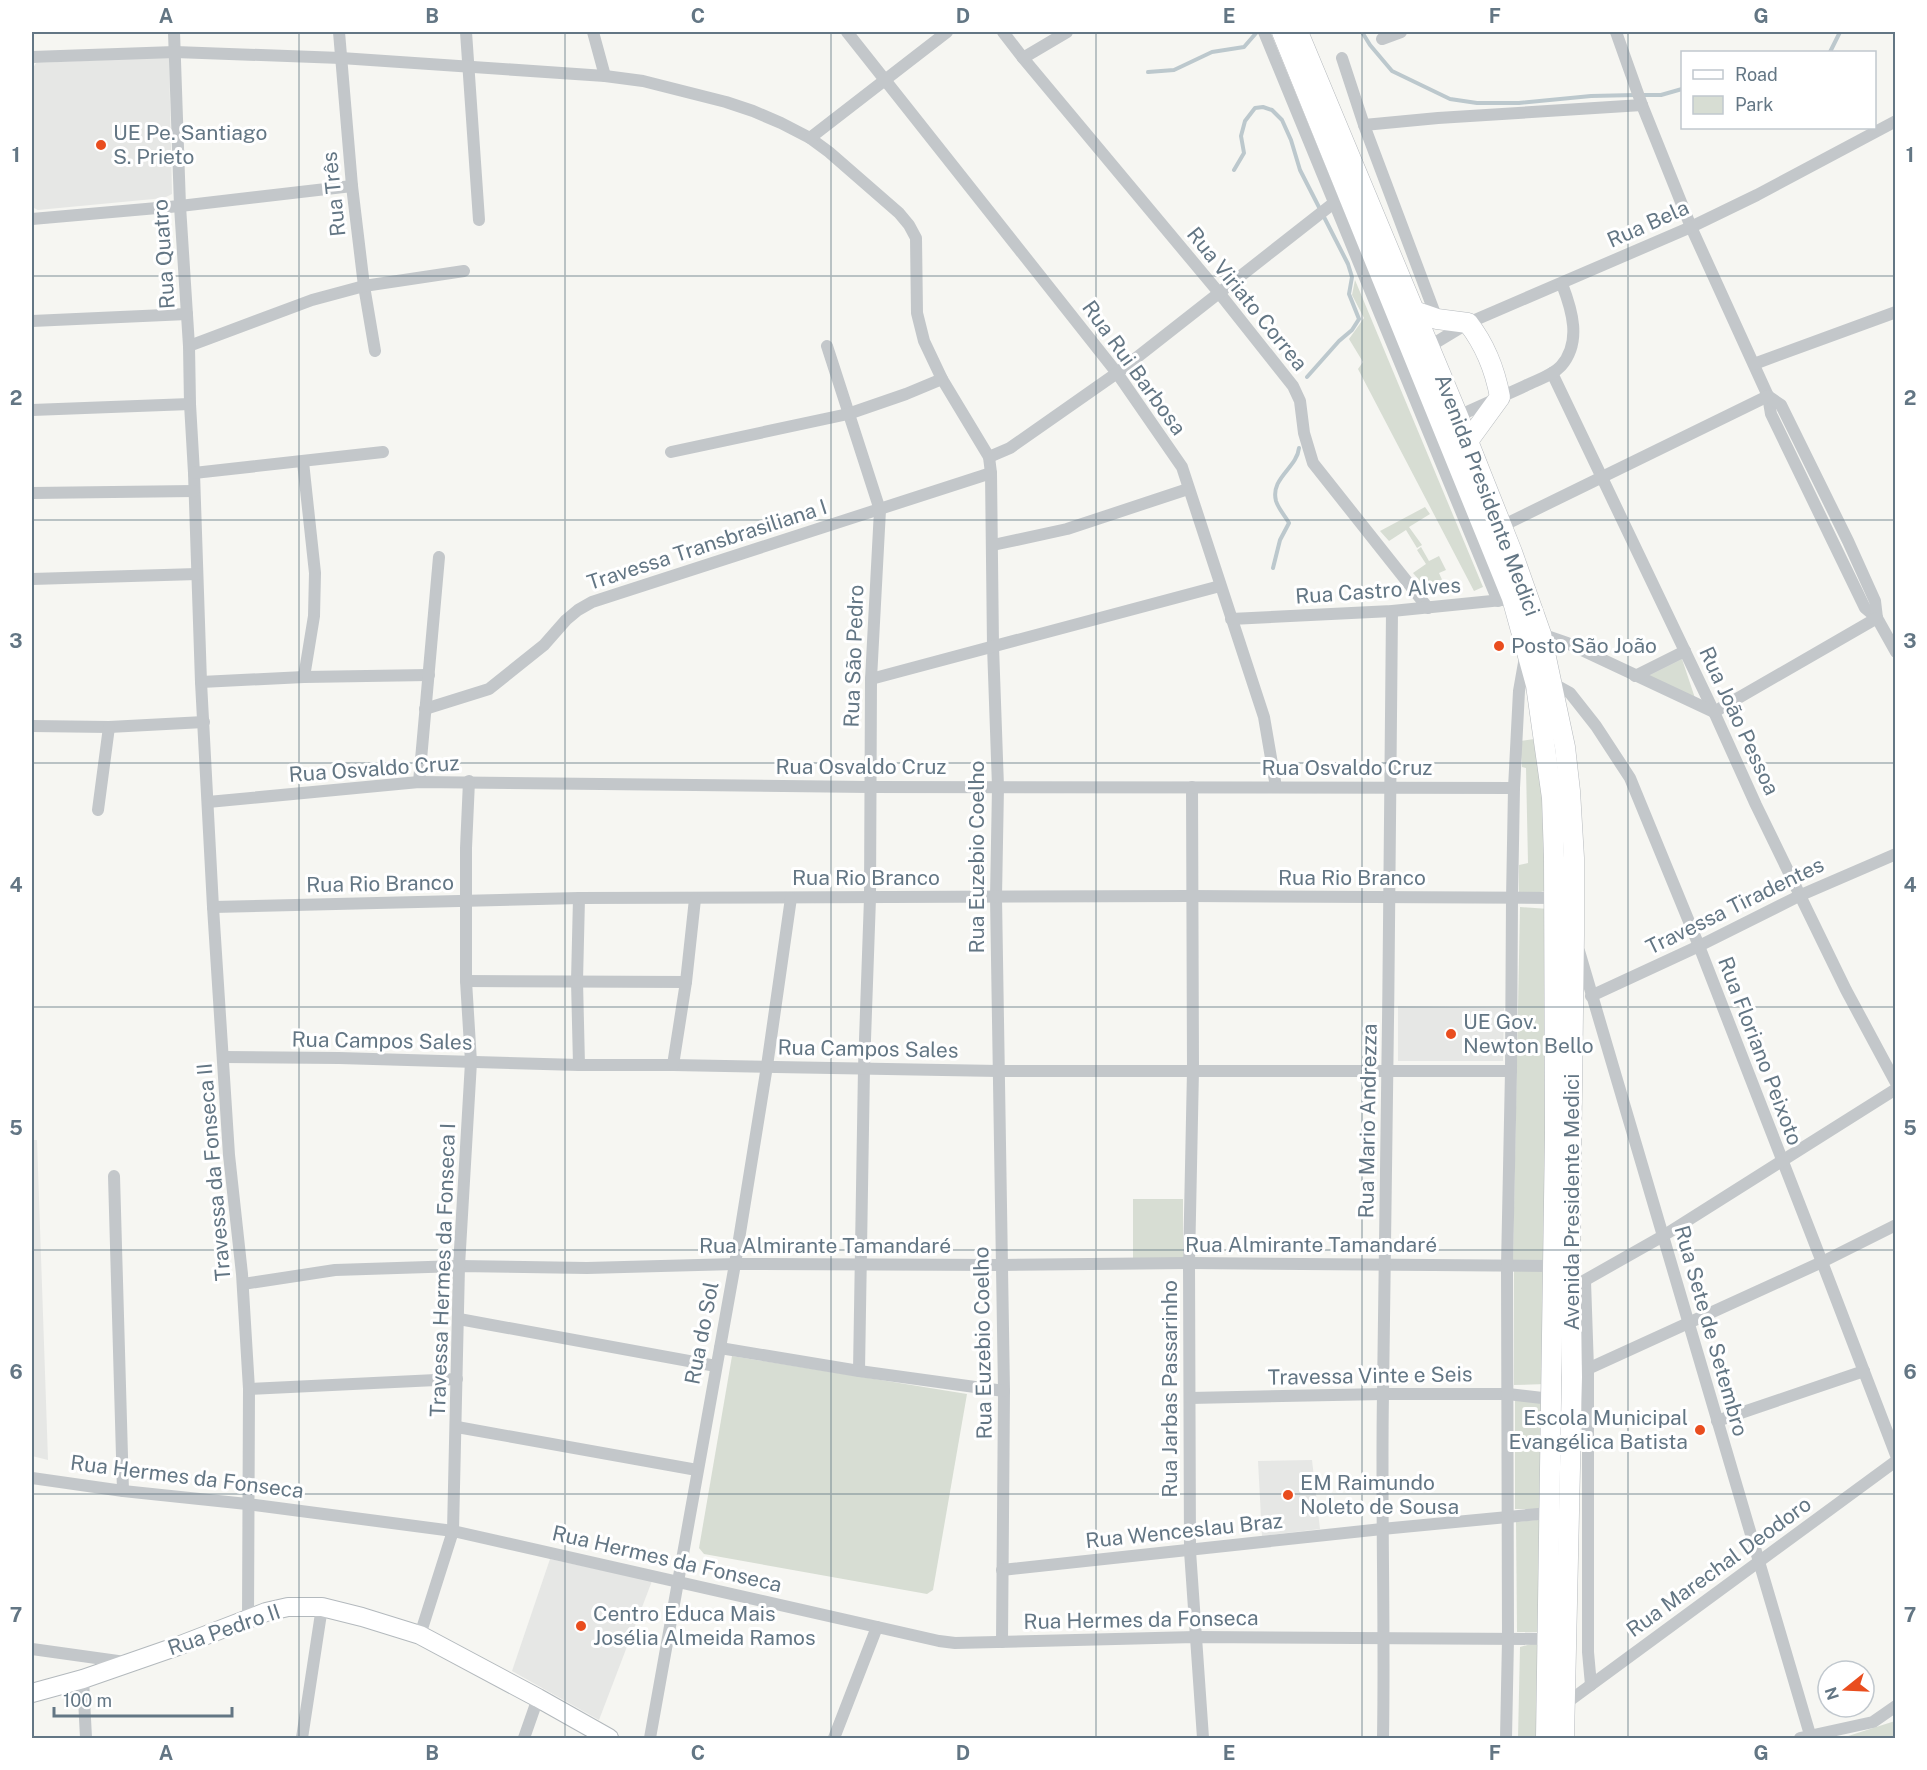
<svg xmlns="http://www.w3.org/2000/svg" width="1927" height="1770" viewBox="0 0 1927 1770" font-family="'Public Sans',sans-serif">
<rect width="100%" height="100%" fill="#f6f6f2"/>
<!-- built -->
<g fill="#e6e7e5">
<path d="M169 57 172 194 164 198 38 210 32 207V95L33 68 36 63Z"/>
<path d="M1398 1006 1504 1008 1503 1061H1398Z"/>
<path d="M32 1140H37L48 1460 32 1456Z"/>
<path d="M1312 1460 1320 1529 1262 1536 1258 1461Z"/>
<path d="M550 1559 652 1581 599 1720 512 1671Z"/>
</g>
<!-- green -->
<g fill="#d7ddd3">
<path d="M1355 280 1483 587 1474 591 1358 369 1363 362 1349 339 1364 318 1352 295Z"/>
<path d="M1425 507 1430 514 1409 527 1422 545 1417 548 1406 530 1389 541 1380 531Z"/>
<path d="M1421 547 1429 561 1439 556 1446 570 1439 573 1444 584 1432 588V595L1413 573 1426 564 1417 550Z"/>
<path d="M1682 659 1695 698 1648 676Z"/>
<path d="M1541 738 1548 890 1541 892H1519V865L1528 863 1526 768 1522 767 1520 741Z"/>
<path d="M1520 907 1549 909 1546 1261 1513 1260Z"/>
<rect x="1133" y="1199" width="50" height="60"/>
<path d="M1514 1270 1548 1271 1546 1384 1514 1385Z"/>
<path d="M732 1356 967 1394 933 1590 927 1594 704 1554 699 1548Z"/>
<path d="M1515 1400 1547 1401 1545 1509H1515Z"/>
<path d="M1546 1519 1542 1632H1517L1516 1522Z"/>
<path d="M1531 1644 1541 1645 1540 1738H1518L1520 1647Z"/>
<path d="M1895 1721V1738H1842Z"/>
</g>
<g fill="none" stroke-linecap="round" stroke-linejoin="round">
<!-- stream -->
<g stroke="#bcc8cd" stroke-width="4">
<path d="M1362 32 1370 45 1392 71 1450 99 1477 103H1519L1591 96 1635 95"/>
<path d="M1830 52 1840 32"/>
<path d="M1148 72 1174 70 1212 52 1244 47 1257 32"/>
<path d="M1642 95H1661L1682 89"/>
<path d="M1234 170 1244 153 1241 136 1245 121 1255 108 1263 107 1272 110 1282 120 1291 140 1300 170 1348 264 1352 277 1349 294 1359 319 1352 330 1339 341 1307 377"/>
<path d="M1273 568 1280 540 1289 523C1285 516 1278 508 1276 501 1270 478 1297 468 1299 448"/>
</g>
<!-- secondary casing -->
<g stroke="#b3b9bd" stroke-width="20">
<path id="secondary" d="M32 1693 83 1679 178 1646 266 1612 288 1607H322L362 1617 420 1635 538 1698 609 1738"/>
</g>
<!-- primary casing -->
<g stroke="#b6babe" stroke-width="21">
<g id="primary">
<path d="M1282 32 1512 598 1536 685 1552 798 1554 858 1555 1134 1546 1738"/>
<path d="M1298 32 1458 416 1512 552 1541 634 1565 747 1570 791 1574 858V935L1570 1240 1572 1377 1564 1738"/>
<path d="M1414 311 1437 319 1468 323C1486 346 1495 370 1500 397L1468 441"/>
</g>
</g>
<!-- street -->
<g stroke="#c3c7ca" stroke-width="12">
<path d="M174 32 180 206 189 346 190 404 194 473 201 682 213 907 229 1155 242 1274 249 1389 248 1619"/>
<path d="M339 32 352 186 364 286 375 351"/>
<path d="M466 32 479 220"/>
<path d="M593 32 605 76"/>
<path d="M847 32 1117 373 1182 467 1264 717 1276 787"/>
<path d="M1003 32 1023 58 1220 294 1293 386 1300 401 1304 433 1313 463 1428 608"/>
<path d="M1264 32 1498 601"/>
<path d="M1616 32 1642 105 1691 227 1768 396 1771 414 1865 608 1877 618 1896 652"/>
<path d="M1382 39 1401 32"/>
<path d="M32 57 175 52 341 58 605 76 643 81 726 102 753 111 781 123 810 138 829 152 899 213 909 225 916 238 917 313 924 341 942 379 989 457 991 473 993 646 998 787 996 897 1004 1391 1002 1642"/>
<path d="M1023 58 1067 32"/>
<path d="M1342 58 1364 125 1437 319"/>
<path d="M1364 125 1438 118 1642 105"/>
<path d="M810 138 947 32"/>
<path d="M32 219 180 206 352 186"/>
<path d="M32 321 187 314"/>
<path d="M189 346 312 300 364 286 464 271"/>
<path d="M827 346 880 510 871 679 870 898 864 1068 859 1371"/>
<path d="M1425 349 1468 323 1691 227 1757 195 1896 121"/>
<path d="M1754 364 1896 312"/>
<path d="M1552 373 1714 712 1756 805 1846 990 1896 1083"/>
<path d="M1768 396 1781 405 1848 541 1875 601 1877 618"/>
<path d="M32 410 190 404"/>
<path d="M1454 418C1477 407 1501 397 1525 386 1536 380 1552 376 1561 366 1582 342 1572 310 1562 284"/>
<path d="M671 452 848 414 906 394 942 379"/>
<path d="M989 457 1010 448 1117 373 1335 202"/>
<path d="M303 462 315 573 314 616 304 677"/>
<path d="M194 473 383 452"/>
<path d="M32 493 194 491"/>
<path d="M1502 526 1768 396"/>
<path d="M993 545 1067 529 1188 489"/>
<path d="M32 579 197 574"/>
<path d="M1231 619 1392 611 1502 600"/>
<path d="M1541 634 1567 643 1714 712 1877 618"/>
<path d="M1635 676 1685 651"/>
<path d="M871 679 1220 586"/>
<path d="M201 682 304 677 429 675"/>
<path d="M1552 683 1570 693 1596 726 1630 778 1699 946 1822 1262 1896 1455"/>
<path d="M425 709 489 689 544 645 566 620 578 610 592 602 991 473"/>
<path d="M32 726 109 727 204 722"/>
<path d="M419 782 439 557"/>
<path d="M1192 787 1193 1070 1189 1263 1190 1551 1203 1738"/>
<path d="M208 802 419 782 869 787 1514 788"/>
<path d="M98 810 109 727"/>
<path d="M579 898 577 981 579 1065"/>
<path d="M213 907 579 898 1191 896 1555 898"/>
<path d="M1579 951 1811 1738"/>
<path d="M466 981 686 982"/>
<path d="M1591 996 1699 946 1801 895 1896 854"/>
<path d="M223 1057 339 1058 579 1065H673L998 1071H1511"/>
<path d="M673 1065 686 982 695 899"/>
<path d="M114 1176 123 1491"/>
<path d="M1585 1281 1588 1369V1652L1591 1685"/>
<path d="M1580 1283 1663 1236 1896 1089"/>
<path d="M243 1284 335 1270 459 1266 587 1268 735 1264 1001 1265 1189 1263 1552 1266"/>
<path d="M459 1319 716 1366"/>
<path d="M720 1348 859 1371 1004 1391"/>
<path d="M1581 1372 1822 1262 1896 1225"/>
<path d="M249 1389 457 1379"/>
<path d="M1190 1398 1383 1394H1508L1551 1399"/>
<path d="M1717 1421 1864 1371"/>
<path d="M457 1427 697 1470"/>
<path d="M32 1478 123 1491 247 1504 453 1531 939 1641 955 1643 1195 1637 1547 1639"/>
<path d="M1002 1570 1382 1529 1549 1513"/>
<path d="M420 1635 453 1531 459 1266 471 1062 466 981V848L469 781"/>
<path d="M32 1649 125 1662"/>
<path d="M83 1679 86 1738"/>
<path d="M1565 1704 1896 1461"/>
<path d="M302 1738 322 1607"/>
<path d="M524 1738 538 1698"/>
<path d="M650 1738 735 1264 767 1066 791 898"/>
<path d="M834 1738 877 1627"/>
<path d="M1383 1738C1385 1623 1381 1508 1383 1393 1386 1132 1391 872 1392 611"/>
<path d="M1506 1738 1508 1639 1507 1266 1511 1071 1512 899 1514 788 1519 691 1525 657"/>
<path d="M1800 1738 1873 1722 1896 1706"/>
</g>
<!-- secondary -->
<use href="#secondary" stroke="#fff" stroke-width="18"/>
<!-- primary -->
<use href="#primary" stroke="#fff" stroke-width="20"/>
</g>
<!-- grid -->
<path fill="none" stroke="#637684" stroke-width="1.5" stroke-opacity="0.55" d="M299 32V1738M565 32V1738M831 32V1738M1096 32V1738M1362 32V1738M1628 32V1738M32 276H1896M32 520H1896M32 763H1896M32 1007H1896M32 1250H1896M32 1494H1896"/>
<!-- markers -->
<g fill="#e94d1e" stroke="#fff" stroke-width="2">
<circle cx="101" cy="145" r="6"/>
<circle cx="1499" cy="646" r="6"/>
<circle cx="1451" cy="1034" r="6"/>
<circle cx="1700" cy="1430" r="6"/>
<circle cx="1288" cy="1495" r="6"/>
<circle cx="581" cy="1626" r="6"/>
</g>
<g text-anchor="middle" stroke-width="6" stroke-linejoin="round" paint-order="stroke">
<!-- poi labels -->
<g font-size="21" fill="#637684" stroke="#fff" text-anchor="start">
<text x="113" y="140">UE Pe. Santiago<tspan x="113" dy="24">S. Prieto</tspan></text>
<text x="1511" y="653">Posto São João</text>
<text x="1463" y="1029">UE Gov.<tspan x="1463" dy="24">Newton Bello</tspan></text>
<text x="1688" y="1425" text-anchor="end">Escola Municipal<tspan x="1688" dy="24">Evangélica Batista</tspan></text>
<text x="1300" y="1490">EM Raimundo<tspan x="1300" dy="24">Noleto de Sousa</tspan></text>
<text x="593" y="1621">Centro Educa Mais<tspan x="593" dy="24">Josélia Almeida Ramos</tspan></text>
</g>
<!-- street labels -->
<g font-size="21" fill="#637684" stroke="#fff">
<text transform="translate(334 194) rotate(-96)" y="7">Rua Três</text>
<text transform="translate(1648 224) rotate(-24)" y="7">Rua Bela</text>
<text transform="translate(164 254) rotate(-94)" y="7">Rua Quatro</text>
<text transform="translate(1247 299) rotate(51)" y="7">Rua Viriato Correa</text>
<text transform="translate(1134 368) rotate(54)" y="7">Rua Rui Barbosa</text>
<text transform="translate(1487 495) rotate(69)" y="7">Avenida Presidente Medici</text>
<text transform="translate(707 545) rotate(-18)" y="7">Travessa Transbrasiliana I</text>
<text transform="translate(1378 591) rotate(-4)" y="7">Rua Castro Alves</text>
<text transform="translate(854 656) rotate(-88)" y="7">Rua São Pedro</text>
<text transform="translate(1739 721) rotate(65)" y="7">Rua João Pessoa</text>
<text x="861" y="774">Rua Osvaldo Cruz</text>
<text x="1347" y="775">Rua Osvaldo Cruz</text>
<text transform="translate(374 769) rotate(-4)" y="7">Rua Osvaldo Cruz</text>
<text transform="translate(977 857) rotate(-90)" y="7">Rua Euzebio Coelho</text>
<text x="866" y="885">Rua Rio Branco</text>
<text x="1352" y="885">Rua Rio Branco</text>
<text transform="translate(380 884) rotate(-1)" y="7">Rua Rio Branco</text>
<text transform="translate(1735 906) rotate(-26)" y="7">Travessa Tiradentes</text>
<text transform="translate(382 1041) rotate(1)" y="7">Rua Campos Sales</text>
<text transform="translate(868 1049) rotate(1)" y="7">Rua Campos Sales</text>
<text transform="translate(1760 1051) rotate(69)" y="7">Rua Floriano Peixoto</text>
<text transform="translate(1368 1121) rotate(-89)" y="7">Rua Mario Andrezza</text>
<text transform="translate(214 1172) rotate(-95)" y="7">Travessa da Fonseca II</text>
<text transform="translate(1572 1202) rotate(-90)" y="7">Avenida Presidente Medici</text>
<text x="1311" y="1252">Rua Almirante Tamandaré</text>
<text x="825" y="1253">Rua Almirante Tamandaré</text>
<text transform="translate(443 1270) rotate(-88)" y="7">Travessa Hermes da Fonseca I</text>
<text transform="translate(1711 1331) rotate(74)" y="7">Rua Sete de Setembro</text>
<text transform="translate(702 1333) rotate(-79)" y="7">Rua do Sol</text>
<text transform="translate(983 1343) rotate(-91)" y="7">Rua Euzebio Coelho</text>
<text transform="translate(1370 1376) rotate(-1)" y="7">Travessa Vinte e Seis</text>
<text transform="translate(1170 1389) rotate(-90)" y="7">Rua Jarbas Passarinho</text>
<text transform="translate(187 1477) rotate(7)" y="7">Rua Hermes da Fonseca</text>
<text transform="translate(1184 1531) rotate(-6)" y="7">Rua Wenceslau Braz</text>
<text transform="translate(667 1559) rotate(13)" y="7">Rua Hermes da Fonseca</text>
<text transform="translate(1719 1567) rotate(-36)" y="7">Rua Marechal Deodoro</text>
<text transform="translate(1141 1620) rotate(-1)" y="7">Rua Hermes da Fonseca</text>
<text transform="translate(224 1630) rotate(-19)" y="7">Rua Pedro II</text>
</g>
</g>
<!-- border -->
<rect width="1927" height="1770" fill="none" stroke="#ffffff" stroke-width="66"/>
<!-- legend -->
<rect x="1681" y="51" width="195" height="78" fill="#ffffff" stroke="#c1c8ce" stroke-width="1.5"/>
<rect x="1693" y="70" width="30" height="9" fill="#ffffff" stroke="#c1c8ce" stroke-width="1.5"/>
<text x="1735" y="81" font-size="18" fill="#637684">Road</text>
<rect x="1693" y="96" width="30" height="18" fill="#d7ddd3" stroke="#c1c8ce" stroke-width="1.5"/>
<text x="1735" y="111" font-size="18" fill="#637684">Park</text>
<!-- north arrow -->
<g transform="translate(1846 1689) rotate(252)"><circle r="28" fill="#ffffff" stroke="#c1c8ce" stroke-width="1.5"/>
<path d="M0-4.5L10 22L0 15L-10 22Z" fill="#e94d1e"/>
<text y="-9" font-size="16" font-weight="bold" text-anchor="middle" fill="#637684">N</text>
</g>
<!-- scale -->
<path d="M54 1707v9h178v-9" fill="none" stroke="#637684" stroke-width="3"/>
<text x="63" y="1707" font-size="18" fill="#637684" stroke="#ffffff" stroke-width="4.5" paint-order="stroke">100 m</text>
<rect x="33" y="33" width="1861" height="1704" fill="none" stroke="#637684" stroke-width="2"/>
<g font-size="20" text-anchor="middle" font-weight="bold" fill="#637684">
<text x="166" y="23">A</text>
<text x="432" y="23">B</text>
<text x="698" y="23">C</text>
<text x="963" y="23">D</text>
<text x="1229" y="23">E</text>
<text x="1495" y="23">F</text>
<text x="1761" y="23">G</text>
<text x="16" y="162">1</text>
<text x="1910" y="162">1</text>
<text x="16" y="405">2</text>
<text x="1910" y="405">2</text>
<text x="16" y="648">3</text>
<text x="1910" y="648">3</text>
<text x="16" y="892">4</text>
<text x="1910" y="892">4</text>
<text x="16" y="1135">5</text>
<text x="1910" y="1135">5</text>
<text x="16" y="1379">6</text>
<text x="1910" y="1379">6</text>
<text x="16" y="1622">7</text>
<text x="1910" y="1622">7</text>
<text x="166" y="1760">A</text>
<text x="432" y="1760">B</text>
<text x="698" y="1760">C</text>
<text x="963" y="1760">D</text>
<text x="1229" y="1760">E</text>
<text x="1495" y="1760">F</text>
<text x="1761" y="1760">G</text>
</g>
</svg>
